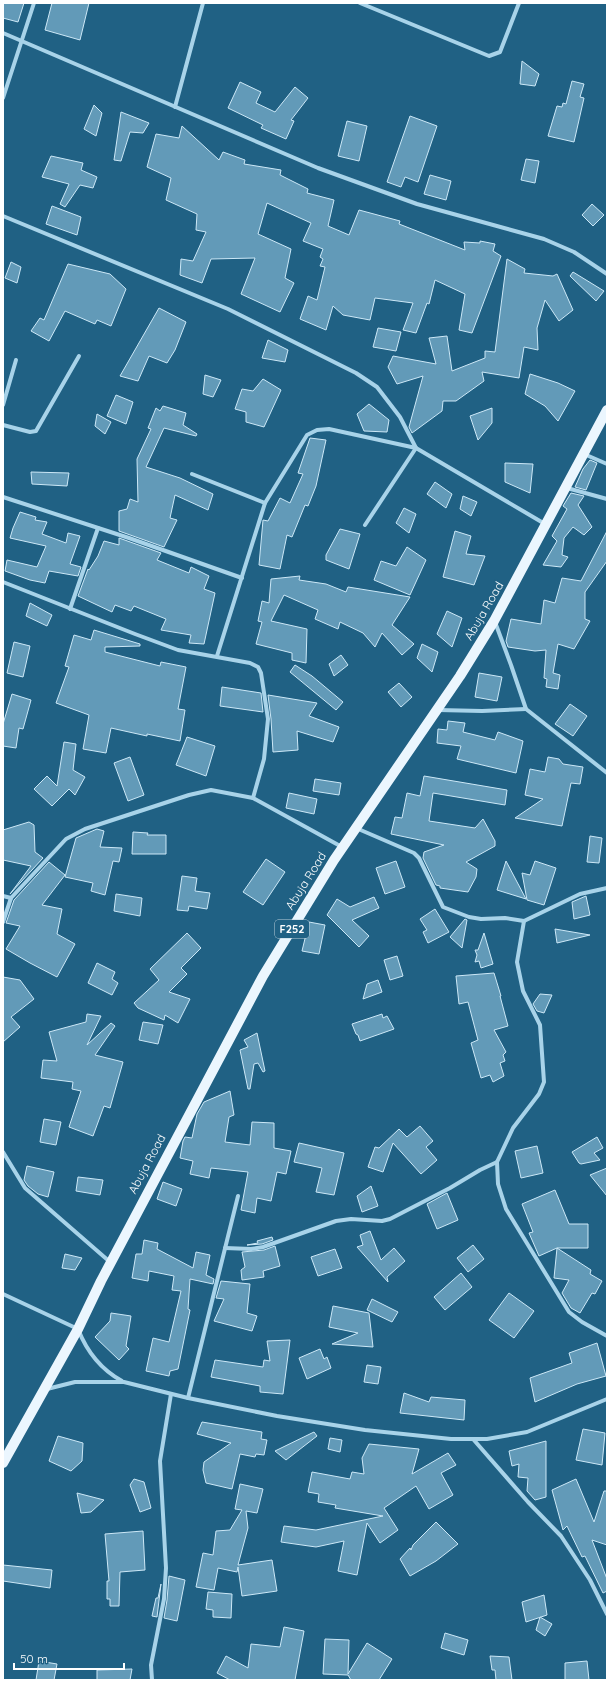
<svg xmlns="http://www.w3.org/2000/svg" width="610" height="1683" viewBox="0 0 610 1683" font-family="Quicksand,sans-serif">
<rect width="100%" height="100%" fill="#206184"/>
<!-- building -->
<g fill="#629ab8" stroke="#cce8f7">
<path d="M3 3H24L18 22 3 18Z"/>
<path d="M52 3H89L80 40 45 30Z"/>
<path d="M522 61 539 74 535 86 520 84Z"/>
<path d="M572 81 584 84 580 97 584 98 574 142 548 136 557 106 562 107 563 103 566 104Z"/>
<path d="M240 82 261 92 256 103 275 112 295 87 308 98 291 120 294 121 286 139 261 128 263 125 228 108Z"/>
<path d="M94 105 102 113 96 136 84 129Z"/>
<path d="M121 112 149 123 143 133 130 132 121 161 114 160Z"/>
<path d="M410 116 437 126 418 182 405 177 401 187 387 182Z"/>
<path d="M347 121 367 126 359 161 338 156Z"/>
<path d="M182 126 219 160 223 152 245 160 244 164 281 170 280 175 308 189 307 193 334 200 328 226 349 235 359 210 400 221 399 224 465 250 464 242 480 243V241L495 244 493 251 501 256 472 333 459 330 465 294 435 280 429 304 427 303 416 333 403 330 413 303 375 298 370 320 343 315 333 306 326 330 300 319 308 296 317 300 325 267 320 266 323 259 320 257 323 249 303 241 311 223 267 203 258 234 291 249 285 278 294 283 280 312 241 294 255 258 211 259 202 283 180 275 181 259 193 261 206 232 196 230 197 214 166 200 171 178 147 167 156 134 179 138Z"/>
<path d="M51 156 83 163 81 170 97 177 93 188 80 185 65 207 60 204 69 184 42 177Z"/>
<path d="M526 159 539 161 535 183 521 180Z"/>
<path d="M430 175 451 181 446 200 424 194Z"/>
<path d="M592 204 604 215 593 226 582 215Z"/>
<path d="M52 206 81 217 77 235 46 224Z"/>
<path d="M507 259 525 269 524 273 553 276 557 274 573 310 559 321 545 300 537 328 538 350 524 347 519 378 482 372 484 381 456 401H443L442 411 412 433 409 427 423 376 397 384 388 367 393 356 436 364 429 338 447 336 452 371 485 358V351L495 352Z"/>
<path d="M11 262 21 267 17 283 5 278Z"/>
<path d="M68 264 110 274 126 289 111 326 97 320 95 324 65 311 49 341 31 331 40 318 44 320Z"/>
<path d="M573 272 604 291 596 301 570 276Z"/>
<path d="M159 308 186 322 175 350 167 363 149 356 138 381 120 376Z"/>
<path d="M378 328 401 332 396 351 373 347Z"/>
<path d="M268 340 288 350 285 362 262 358Z"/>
<path d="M530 374 558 383 575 391 558 421 545 406 525 394Z"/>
<path d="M205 375 221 380 213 397 203 394Z"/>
<path d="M263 379 281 390 264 427 246 422V412L235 409 242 389 253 391Z"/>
<path d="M116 395 133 402 126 424 107 416Z"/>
<path d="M369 404 389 420 387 432 364 431 357 414Z"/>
<path d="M163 406 186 413 183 425 197 434 196 436 164 428 146 467 180 478 213 494 208 510 175 495 170 518 177 520 164 547 119 531V511L127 509 130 499 138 502 137 459 151 429 148 428 156 408 160 411Z"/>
<path d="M492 408V423L478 440 470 416Z"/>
<path d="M97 414 111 422 105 434 95 426Z"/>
<path d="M310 438 326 440 316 486 308 506 305 505 292 537 287 535 280 569 259 565 263 520 268 521 280 498 290 503 303 474 298 473Z"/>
<path d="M590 460 597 463 586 490 575 487 583 469Z"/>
<path d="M505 463 533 464 530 493 505 482Z"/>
<path d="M31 472 69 473 67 486 32 484Z"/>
<path d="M435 482 452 494 446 508 427 494Z"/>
<path d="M571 493 584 496 578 505 592 527 584 535 573 527 564 538 562 555 568 557 561 567 543 565 557 541 552 536 567 509 563 506Z"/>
<path d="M463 496 477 502 471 516 460 509Z"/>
<path d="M404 508 416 514 409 533 396 523Z"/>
<path d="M20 512 36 517 35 520 47 522 42 534 66 543 68 533 80 536 70 564 81 567 78 576 49 571 45 583 30 580 5 571 7 560 37 567 46 546 10 538 13 528Z"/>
<path d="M340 529 360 534 349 569 326 560V555Z"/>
<path d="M455 531 471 536 466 554 485 556 474 585 443 577Z"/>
<path d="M607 531V561L585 592V619L590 621 574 649 558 644 553 673 560 675 558 689 546 687 547 679 544 678 546 650 535 651 508 647 506 641 511 619 541 624 544 600 555 603 562 578 581 581Z"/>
<path d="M119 538 161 553 157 560 189 573 191 567 209 576 204 589 215 593 204 644 189 643 191 635 161 630 166 619 134 606 131 611 115 605 112 612 78 596 88 569 89 570 98 556 104 541 119 545Z"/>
<path d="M407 547 426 560 410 595 374 580 381 561 396 566Z"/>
<path d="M300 576 299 580 326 584 346 592 348 587 410 597 392 625 414 644 402 655 382 633 375 647 363 633 340 622 338 629 315 619 318 610 284 595 271 621 307 629 306 663 292 660V653L256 644 262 622 258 621 262 601 269 603 271 579Z"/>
<path d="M30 603 52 615 47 626 26 616Z"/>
<path d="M447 611 462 618 452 647 437 634Z"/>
<path d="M94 630 140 644V646L105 647V652L160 666 161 662 186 667 178 709 185 710 180 741 147 734V736L111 728 106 753 83 749 89 715 56 703 69 667 65 666 74 635 91 640Z"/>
<path d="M14 642 30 646 23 677 7 673Z"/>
<path d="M422 644 438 652 432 672 417 658Z"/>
<path d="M341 655 348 665 334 676 329 664Z"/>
<path d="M295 665 312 676 343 702 336 710 290 672Z"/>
<path d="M479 673 502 677 497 701 475 697Z"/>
<path d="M399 683 412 697 401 707 388 692Z"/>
<path d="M222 687 261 693 263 712 220 706Z"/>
<path d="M12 694 31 700 23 729 19 728 16 748 3 746V724Z"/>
<path d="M268 695 317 703 309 716 339 727 333 742 297 731 298 750 273 752 271 719Z"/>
<path d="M570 704 587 716 573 736 555 724Z"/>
<path d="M448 721 465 723 463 732 495 740 498 732 523 741 516 773 457 759 461 746 437 743 438 729 447 730Z"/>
<path d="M187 737 215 746 206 776 176 765Z"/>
<path d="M64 742 76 744 73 770 85 777 75 795 69 789 52 806 34 789 47 776 57 786Z"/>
<path d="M130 757 144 795 128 801 114 763Z"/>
<path d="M548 757 559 759 563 764 583 767 580 784 571 783 562 826 515 818 543 799 525 795 530 769 545 772Z"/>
<path d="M424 776 507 790 505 805 433 793 429 821 475 828 483 819 495 841V846L466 862 477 869 476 877 468 892 440 888V886L436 885 423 858 424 852 444 845 391 834 395 817 402 818 407 793 420 796Z"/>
<path d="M315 779 341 783 339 795 313 791Z"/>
<path d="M289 793 317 799 314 814 286 808Z"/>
<path d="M29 822 34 825 35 852 43 858 10 894 31 866 3 860V830Z"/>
<path d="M97 829 104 831 100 847 122 848 119 862 113 861 105 895 91 891 93 883 65 877 76 838Z"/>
<path d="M133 832 148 833 147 835H166V854H132Z"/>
<path d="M590 836 602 838 599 863 587 862Z"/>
<path d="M266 859 285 872 263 905 243 892Z"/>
<path d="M396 861 405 887 385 894 376 868Z"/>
<path d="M506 861 526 899 497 890Z"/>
<path d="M535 861 556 868 544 905 527 900 522 873 530 875Z"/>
<path d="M49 862 65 875 42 905 62 909 57 934 75 944 57 977 30 963 6 949 20 926 6 923 14 900Z"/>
<path d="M182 876 197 878 195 891 210 893 207 909 189 906 188 911 177 910Z"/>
<path d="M116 894 142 898 140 916 114 911Z"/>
<path d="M586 896 590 915 574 919 572 902Z"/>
<path d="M374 897 379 908 352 920 369 936 359 947 327 915 337 899 350 907Z"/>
<path d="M435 909 449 932 428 943 423 932 427 930 420 919Z"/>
<path d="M465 919 467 920 462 948 450 937Z"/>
<path d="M309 922 325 925 319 954 302 951Z"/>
<path d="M555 929 590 935 557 943Z"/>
<path d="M187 933 201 948 181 968 187 974 169 992 190 999 178 1023 165 1015 164 1020 138 1008 134 1003 159 980 150 969Z"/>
<path d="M484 933 493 964 481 968 479 961 475 962 477 955 475 950H478Z"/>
<path d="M397 956 403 976 390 980 384 960Z"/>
<path d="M97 963 115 972 112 979 118 983 112 995 88 983Z"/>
<path d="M494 973 501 996H500L508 1026 494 1030 506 1052 503 1055 505 1061 500 1063 504 1076 493 1082 490 1075 481 1078 471 1043 478 1040 468 1002 459 1004 456 976Z"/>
<path d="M3 977 20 980 34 999 11 1017 20 1027 3 1042Z"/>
<path d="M378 980 382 992 363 999 367 984Z"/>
<path d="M540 994 552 995 544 1013 537 1011 533 1004Z"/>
<path d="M87 1014 101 1016 87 1045 111 1023 115 1026 95 1055 123 1062 110 1108 104 1106 93 1136 69 1127 81 1091 72 1089 73 1082 41 1078 43 1060 57 1061 49 1032 86 1022Z"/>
<path d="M382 1014 383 1018 387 1016 394 1029 360 1041 358 1035 356 1034 352 1024Z"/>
<path d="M143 1022 163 1025 158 1044 139 1040Z"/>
<path d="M257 1033 265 1071 263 1072 258 1063 254 1064 250 1089H248L240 1050 248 1047 244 1040Z"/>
<path d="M230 1091 234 1115 229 1117 225 1142 250 1145 252 1122 274 1123V1148L291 1151 286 1174 277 1172 271 1201 257 1198 255 1213 241 1210 248 1172 211 1168 209 1178 190 1174 193 1161 180 1158 183 1141 185 1137 192 1138 197 1114 204 1102Z"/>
<path d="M44 1119 61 1122 56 1145 40 1142Z"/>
<path d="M420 1126 433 1141 426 1147 437 1160 421 1174 393 1143 383 1172 368 1167 375 1147 379 1148 399 1129 407 1137Z"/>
<path d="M597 1137 603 1148 594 1153 600 1160 581 1164 579 1163 572 1152Z"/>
<path d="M299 1143 344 1153 334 1195 316 1192 322 1168 294 1162Z"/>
<path d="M537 1146 543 1173 521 1178 515 1151Z"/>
<path d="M27 1166 54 1172 48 1197 38 1194 28 1186 24 1180Z"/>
<path d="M607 1168V1196L590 1175Z"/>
<path d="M78 1177 103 1180 100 1195 76 1191Z"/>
<path d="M163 1182 182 1189 176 1206 157 1199Z"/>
<path d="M371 1186 378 1206 362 1212 357 1196Z"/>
<path d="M555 1190 569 1224H588V1248H557L591 1270 590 1274 602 1281 595 1294 592 1293 580 1313 571 1308 562 1293 569 1280 554 1278 557 1248 539 1256 529 1233 533 1232 522 1204Z"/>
<path d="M447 1193 458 1220 437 1229 427 1204Z"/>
<path d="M370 1231 381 1260 394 1248 405 1261 387 1277 388 1282 357 1247 363 1245 360 1235Z"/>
<path d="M272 1237 273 1240 262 1244 247 1245 258 1243 257 1241Z"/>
<path d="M144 1240 158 1243 157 1249 193 1268 196 1252 210 1255 206 1275 214 1279 213 1284 190 1279 188 1309 190 1310 178 1369 170 1371 169 1376 146 1371 153 1338 169 1342 181 1291 172 1290 174 1276 149 1271 148 1281 132 1278 136 1254H142Z"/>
<path d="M473 1245 484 1259 468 1272 457 1258Z"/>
<path d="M275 1246 280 1266 263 1271 264 1277 242 1280 241 1270 245 1267 242 1252 264 1250Z"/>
<path d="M335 1249 342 1268 318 1276 311 1257Z"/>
<path d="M65 1254 82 1258 75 1270 62 1268Z"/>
<path d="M461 1273 472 1287 445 1310 434 1297Z"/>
<path d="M221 1281 250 1284 247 1313 257 1316 252 1331 214 1321 224 1299 216 1298Z"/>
<path d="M509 1293 534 1311 514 1338 489 1320Z"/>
<path d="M372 1299 398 1312 392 1322 367 1310Z"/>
<path d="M333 1306 369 1313 373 1347 332 1344 358 1333 329 1327Z"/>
<path d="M111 1313 131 1316 126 1346 129 1349 119 1360 95 1337 110 1321Z"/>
<path d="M290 1340 283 1394 260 1392V1386L211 1377 215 1360 263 1367 264 1360 270 1361 267 1341Z"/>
<path d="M597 1343 606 1376 577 1384 535 1402 530 1378 572 1363 569 1353Z"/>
<path d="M320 1349 324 1359 327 1357 331 1368 307 1379 299 1358Z"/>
<path d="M367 1365 381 1367 378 1384 364 1382Z"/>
<path d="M404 1393 429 1402 431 1397 465 1400 464 1420 400 1413Z"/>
<path d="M202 1422 262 1432 261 1439 267 1440 264 1455 256 1454 255 1457 240 1454 232 1489 206 1483 203 1470 204 1462 231 1443 197 1434Z"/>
<path d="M583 1429 605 1433 602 1465 576 1460Z"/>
<path d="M314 1432 317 1436 286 1460 275 1451Z"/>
<path d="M58 1436 83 1443 82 1461 71 1471 49 1461Z"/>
<path d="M330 1438 342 1440 340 1452 328 1449Z"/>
<path d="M546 1441V1497L535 1500 527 1491 528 1478 518 1477 519 1464 512 1466 509 1451Z"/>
<path d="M369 1444 419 1449 412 1474 448 1453 456 1465 441 1473 453 1495 429 1509 416 1486 384 1508 398 1530 380 1543 367 1523 357 1575 338 1571 344 1541 316 1547 281 1542 284 1526 316 1530 383 1516 335 1508 336 1505 318 1502 319 1494 308 1492 312 1472 350 1479 352 1472 364 1474 362 1458Z"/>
<path d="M134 1479 144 1482 151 1508 140 1512 130 1485Z"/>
<path d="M576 1479 594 1522 604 1491H607V1545L592 1540 607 1579V1591L603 1593 585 1556 582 1557 567 1526 563 1530 552 1490Z"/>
<path d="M240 1484 263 1489 257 1513 246 1511 248 1528 238 1565 272 1560 277 1591 242 1596 238 1567 237 1572 218 1568 214 1590 196 1587 203 1553 213 1555 216 1531 230 1530 242 1510 235 1509Z"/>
<path d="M77 1493 104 1500 91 1512 81 1513Z"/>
<path d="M436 1522 458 1544 436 1561 410 1576 400 1559 410 1548 411 1550 413 1545Z"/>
<path d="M143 1531 145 1570 120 1572 119 1606H110V1599H107V1581H109L105 1534Z"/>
<path d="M3 1565 52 1570 50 1588 3 1581Z"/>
<path d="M169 1576 185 1580 177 1621 164 1618 167 1600Z"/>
<path d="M161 1584 157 1617 152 1616 156 1598H158Z"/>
<path d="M208 1592 232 1594 231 1618 213 1617V1610L206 1609Z"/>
<path d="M544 1595 547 1615 526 1622 522 1602Z"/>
<path d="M540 1617 552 1624 545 1636 536 1630Z"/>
<path d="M284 1627 304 1631 295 1680H230L217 1673 226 1656 248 1668 251 1644 280 1647Z"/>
<path d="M445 1633 468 1640 464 1655 441 1648Z"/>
<path d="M325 1639 349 1640 348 1674 367 1643 392 1659 379 1680H351L348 1675 323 1674Z"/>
<path d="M490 1656 509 1657 512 1680H496L495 1670H492Z"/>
<path d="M39 1661 57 1664 54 1680H36Z"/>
<path d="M587 1661 589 1680H565V1663Z"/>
<path d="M132 1669 130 1680H97V1670Z"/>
</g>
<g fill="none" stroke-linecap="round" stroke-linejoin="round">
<!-- street -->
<g stroke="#a8d3e9" stroke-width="4">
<path d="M360 3 489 56 500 52 519 3"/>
<path d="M3 33 318 168 417 204 544 239 574 252 607 274"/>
<path d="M3 98 34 3"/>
<path d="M175 107 203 3"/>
<path d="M3 216 228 309 356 373 377 387 400 417 416 448 545 524"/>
<path d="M3 405 16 360"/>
<path d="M3 425 30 432 36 431 79 356"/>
<path d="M584 454 607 464"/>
<path d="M192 474 265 503"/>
<path d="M567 488 607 499"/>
<path d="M3 497 129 538 242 578"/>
<path d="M3 582 135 634 178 650 250 663 258 667 261 673 268 719 264 759 253 798"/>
<path d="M70 609 98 528"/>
<path d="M495 622 511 665 526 709 607 773"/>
<path d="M217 656 265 503 307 435 317 430 329 429 416 448 365 525"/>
<path d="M438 710 482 711 526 709"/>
<path d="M356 828 414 853 419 858 443 907 469 917 481 919 505 918 524 921 580 894 607 888"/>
<path d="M3 896 11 898"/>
<path d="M524 921 517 962 523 991 540 1025 544 1082 539 1094 513 1128 497 1162 498 1184 506 1209 569 1312 582 1322 607 1336"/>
<path d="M3 922 11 898 66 839 85 829 189 795 211 790 253 798 342 847"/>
<path d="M3 1152 25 1188 110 1262"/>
<path d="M225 1248 251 1249 263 1247 336 1221 351 1219 382 1221 390 1219 450 1188 480 1170 497 1162"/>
<path d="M3 1294 78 1329C87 1352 100 1369 122 1381"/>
<path d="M47 1389 75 1382H124L188 1398 277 1416 365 1430 451 1439H487L527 1432 607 1399"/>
<path d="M188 1398 238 1196"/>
<path d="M473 1439 528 1502 561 1536 590 1580 607 1614"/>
<path d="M152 1680 151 1665 164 1599 166 1568 160 1461 171 1394"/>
</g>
<!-- primary -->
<path stroke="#ebf6fe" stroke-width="10" d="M3 1463 78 1329 101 1281 263 976 334 860 460 676 494 621 607 410"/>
</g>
<g text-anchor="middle" stroke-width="3.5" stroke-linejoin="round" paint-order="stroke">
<!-- shield labels -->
<rect fill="#206184" stroke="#bcd0da" stroke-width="1" x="275" y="920" width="34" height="18" rx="3"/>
<g font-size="11" font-weight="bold" fill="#fff">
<text x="292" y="933">F252</text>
</g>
<!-- street labels -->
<g font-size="12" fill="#fff" stroke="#206184">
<text transform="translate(484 611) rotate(-60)" y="4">Abuja Road</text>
<text transform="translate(306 881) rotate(-58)" y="4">Abuja Road</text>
<text transform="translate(147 1164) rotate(-62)" y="4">Abuja Road</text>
</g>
</g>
<!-- border -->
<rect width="610" height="1683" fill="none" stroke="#ffffff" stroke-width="8"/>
<!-- scale -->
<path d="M14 1663v6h110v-6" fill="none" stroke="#ffffff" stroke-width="2"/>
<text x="20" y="1663" font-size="12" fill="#ffffff" stroke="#206184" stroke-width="3" paint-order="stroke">50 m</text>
</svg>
